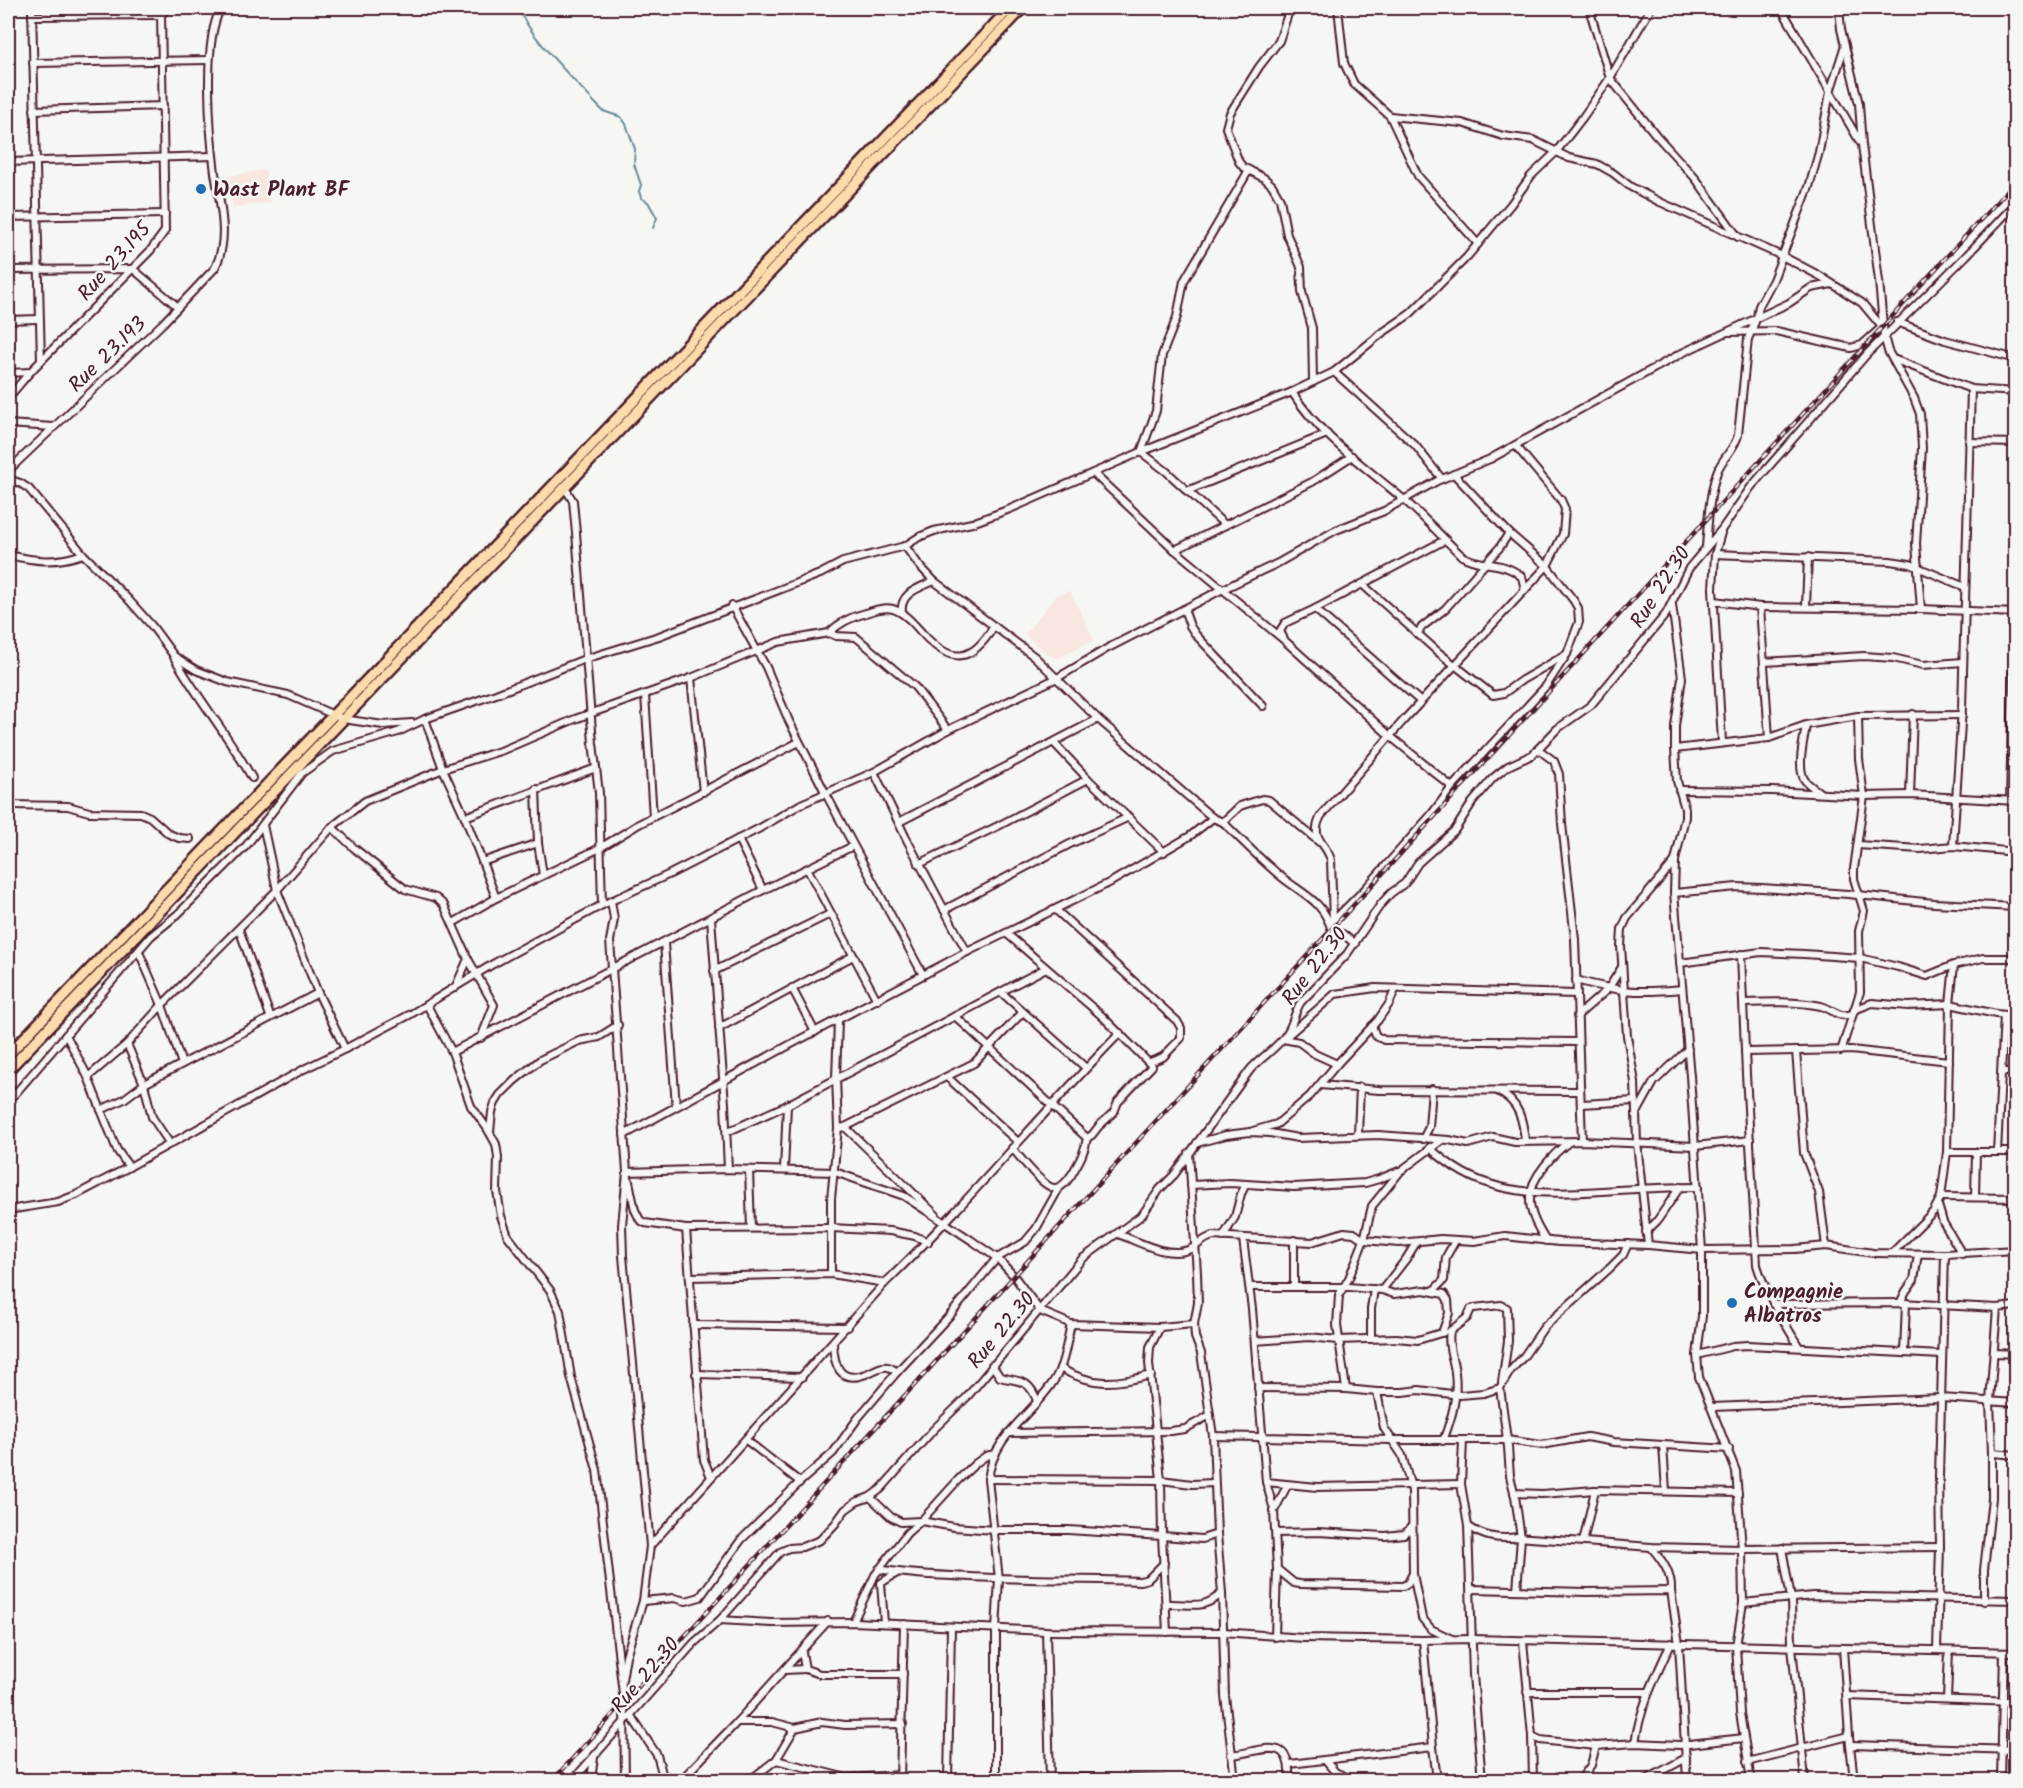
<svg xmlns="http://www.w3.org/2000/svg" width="2023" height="1788" viewBox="0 0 2023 1788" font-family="Kalam,sans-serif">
<rect width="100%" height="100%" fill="#f6f6f2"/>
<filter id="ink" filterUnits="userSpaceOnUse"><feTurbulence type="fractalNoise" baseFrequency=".0167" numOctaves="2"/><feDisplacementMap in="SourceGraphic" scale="12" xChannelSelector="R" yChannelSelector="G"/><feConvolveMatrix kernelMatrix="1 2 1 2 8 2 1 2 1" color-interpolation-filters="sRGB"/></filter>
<g filter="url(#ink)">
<!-- built -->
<g fill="#f8e6e1">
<path d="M265 170 271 203 233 207 228 176Z"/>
<path d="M1070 591 1094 640 1058 658 1051 657 1025 634 1056 596Z"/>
</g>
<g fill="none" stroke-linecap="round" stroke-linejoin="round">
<!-- stream -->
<path stroke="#6a8995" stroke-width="2" d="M519 8C526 33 577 83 597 105L603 111 621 117 626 124 635 149 634 164 641 185 639 191 641 198 648 202 657 218 653 228"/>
<!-- street casing -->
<g stroke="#4a1f2b" stroke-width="10">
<g id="street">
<path d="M32 8 41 361"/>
<path d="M1290 8 1279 41 1259 67 1230 113 1226 128 1239 162 1243 167 1264 178 1272 185 1280 199 1287 235 1301 267 1302 292 1312 328 1313 382"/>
<path d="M1338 8 1344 63 1354 84 1390 116 1418 176 1478 244"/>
<path d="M1589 8 1610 78 1656 135 1696 179 1738 237"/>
<path d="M1781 8 1860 142"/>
<path d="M1839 8 1841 29 1859 104 1862 145 1879 281 1884 336 1888 351 1914 398 1920 414 1922 448 1916 544 1921 609"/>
<path d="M32 16 161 15"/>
<path d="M33 63 209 60"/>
<path d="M34 110 163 106"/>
<path d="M1390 116 1462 123 1503 136 1533 140 1569 158 1597 164 1613 173 1631 187 1660 202 1782 256 1820 276 1862 303 1882 327 1862 345 1851 348 1776 331 1728 332"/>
<path d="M8 162 213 156"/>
<path d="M8 217 165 214"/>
<path d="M8 270 133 269 178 307"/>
<path d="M8 320 38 319"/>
<path d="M1897 322 1945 340 2016 359"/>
<path d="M1893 359 1971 389 2016 392"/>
<path d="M1334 372 1415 445 1442 479"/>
<path d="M8 373 30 372"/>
<path d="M1292 392C1319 435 1364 466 1402 498 1423 516 1442 537 1462 556 1482 568 1502 559 1522 577L1525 590"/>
<path d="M8 398 30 372 150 251 165 231 161 15 167 8"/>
<path d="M8 424 53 427"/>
<path d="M1969 442 2016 443"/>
<path d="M8 471 163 323 215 268C230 238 220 205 215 173 210 134 202 40 221 8"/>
<path d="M1093 473 1175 550 1284 640 1390 736 1452 787"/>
<path d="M8 479 20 483 29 489 83 554 128 599 152 626 174 656 196 670 227 682 288 695 343 719 383 725 412 723"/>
<path d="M564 486 573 501 576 533 593 743 599 793 602 905"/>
<path d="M1187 491 1327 434"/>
<path d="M1225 525 1166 471 1141 452 1156 411 1162 355 1177 317 1184 281 1249 170"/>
<path d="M1721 533 1715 554 1713 589 1722 742"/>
<path d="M905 546 918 564 934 581 1035 657 1098 719 1213 818 1223 822C1241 840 1259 858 1278 874 1301 894 1323 899 1332 931L1343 934 1355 944"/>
<path d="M1706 547C1708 523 1709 495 1717 472 1722 458 1735 449 1738 435L1748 339 1757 317 1759 306 1773 280 1809 187 1819 152 1830 92 1845 45"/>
<path d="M1175 550 1312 482 1352 456"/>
<path d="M1715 554 1890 561 1910 564 1965 587"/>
<path d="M8 555C36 561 55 564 83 554"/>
<path d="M1362 584 1438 652 1493 695 1504 693 1522 680 1567 654"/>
<path d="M1715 601 1760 607 1769 738 1806 725 1858 716 1962 715"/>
<path d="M1672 605 1682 678 1675 726V749L1677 781 1685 809V817L1675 861 1674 893 1690 1076 1702 1250V1316L1697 1355 1699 1377 1736 1471 1742 1549 1743 1603 1736 1646 1740 1713 1751 1780"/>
<path d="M732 606 766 667 789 721 826 794 923 975"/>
<path d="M1806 606 1808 557"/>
<path d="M1760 607 1921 609 2016 613"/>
<path d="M1184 609 1190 626 1196 635 1263 706"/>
<path d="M1315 609 1421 702"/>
<path d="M902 613C899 593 919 588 934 581"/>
<path d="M829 633C840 622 851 617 866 613 875 610 884 607 893 609 905 613 914 624 922 633 951 665 972 663 994 626"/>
<path d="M1417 634 1422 627 1445 609 1500 547 1509 533"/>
<path d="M1283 637 1280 631 1285 623 1315 609 1445 540"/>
<path d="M174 657C198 699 229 736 252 778"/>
<path d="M1764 662 1864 656 1893 658 1923 665 1963 662"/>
<path d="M691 678 703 792"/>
<path d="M645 695 653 817"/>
<path d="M425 719 443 769 465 817 496 898"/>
<path d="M1806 725C1804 740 1797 765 1804 779 1807 784 1814 788 1819 792"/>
<path d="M1054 743 1088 779 1164 852"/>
<path d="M1538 749 1554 761 1559 774 1562 824 1575 939 1582 1141"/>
<path d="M1675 749 1769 738"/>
<path d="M874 772 907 840 967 952"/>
<path d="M536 789 538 843 543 875"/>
<path d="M1679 790 1772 791 1864 796 1910 795 2016 801"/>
<path d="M1910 795 1913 714"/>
<path d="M2010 801 2016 553"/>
<path d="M8 805 68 806 89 812 141 813 150 817 169 834 179 838 190 839"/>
<path d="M465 817 596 768"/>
<path d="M899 822 1098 719"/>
<path d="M1223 822 1240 806 1262 799 1269 800 1319 842"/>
<path d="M263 825 277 890 318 993 345 1049 411 1014 493 964 602 905 670 874 760 828 801 804 874 772 948 730 1057 678 1108 648 1221 590 1278 563 1336 530 1384 511 1437 481 1490 459 1682 353 1789 303 1811 288 1832 284"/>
<path d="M332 827 354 848 405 889 436 898 444 905 468 959 494 1005 481 1038"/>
<path d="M738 839 763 890"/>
<path d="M1858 845 1920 849 1953 846 2016 852"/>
<path d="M1953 846 1962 708 1971 389"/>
<path d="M482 862 538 843"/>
<path d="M919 864 998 826 1088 779"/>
<path d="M808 870 877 1000"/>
<path d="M1674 893 1737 887 1762 888 1848 894 1934 903 2016 907"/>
<path d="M611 901 614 919 610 941 627 1172 635 1210 640 1220 645 1223 686 1229 831 1228 890 1231 915 1236 928 1242"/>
<path d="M944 910 1070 844 1129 817"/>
<path d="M1056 910 1177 1021 1181 1028V1038L1163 1057 1150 1062"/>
<path d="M711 918 725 1104 728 1169"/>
<path d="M1333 922 1331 860C1326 842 1309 839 1321 816L1403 721 1547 566 1563 534 1565 509 1561 500 1516 446"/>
<path d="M453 923 496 898 600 848 639 824 799 742"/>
<path d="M1330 924 1365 889 1431 815 1452 787 1546 686 1567 654 1579 622 1578 608 1574 601 1547 566 1509 533 1454 474"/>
<path d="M239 929 270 1016"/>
<path d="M1006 933 1102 1016 1152 1066 1118 1102 1114 1112 1099 1126 1092 1135 1087 1138C1085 1152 1079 1162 1072 1174 1068 1180 1062 1189 1054 1188 1043 1187 1020 1157 1012 1148"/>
<path d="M664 943 676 1106"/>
<path d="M139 952 162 1005 182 1064"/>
<path d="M1741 954 1746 1074 1757 1265C1766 1295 1784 1321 1799 1347"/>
<path d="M1680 963 1761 952 1804 954 1860 958 1898 967 1927 976 1954 965 1983 958H2016"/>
<path d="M714 971 830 914"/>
<path d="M1576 980C1618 992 1638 993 1682 989"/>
<path d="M455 988 468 959"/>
<path d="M792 988 815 1032"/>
<path d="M1001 992 1086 1068"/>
<path d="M1744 1003C1769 1002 1796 1001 1821 1006 1833 1009 1839 1019 1852 1014"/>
<path d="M427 1005 452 1052 471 1106 487 1128 496 1144 498 1157 497 1191 501 1216 508 1236 550 1290 560 1311 571 1377 597 1470 624 1703 625 1780"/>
<path d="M1854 1010 1872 1003 1908 1006 1950 1004 1996 1014 2016 1016"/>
<path d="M955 1016 1087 1138"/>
<path d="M1577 1016 1608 989 1622 967"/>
<path d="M1372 1026 1376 1036 1384 1040 1577 1042"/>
<path d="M719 1028 853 956"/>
<path d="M66 1035 88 1077 117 1150 129 1167 304 1069 345 1049"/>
<path d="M1287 1036 1335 994 1375 988 1575 994"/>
<path d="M8 1039H9"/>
<path d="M1283 1039 1299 1042 1315 1054 1337 1064"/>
<path d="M127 1044 144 1084 152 1117 170 1144"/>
<path d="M1796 1051 1804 1153 1819 1192 1826 1246"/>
<path d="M1841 1051 1860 992 1859 931 1864 911 1854 879V869L1864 796 1859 759 1858 716"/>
<path d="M452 1052 763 890 853 846"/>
<path d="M1745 1052 1851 1050 1949 1061"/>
<path d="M2002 1072H2016"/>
<path d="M88 1077 127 1044 162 1005 277 890 332 827 365 801 443 769 503 750 575 719 691 678 778 642 829 633 836 636 856 637 915 687 948 730"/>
<path d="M947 1077 1018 1142"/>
<path d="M1320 1085 1379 1090 1580 1091"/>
<path d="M1499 1092C1519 1102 1523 1120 1525 1141"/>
<path d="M8 1102 151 936 178 914 246 846 302 773 333 751 398 732 425 719 496 694 585 659 659 636 820 574 843 562 905 546 919 537 934 531 972 523 1010 509 1141 452 1292 392 1334 372 1382 333 1410 314 1467 257 1511 204 1531 176 1556 152 1583 117 1610 78 1651 8"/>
<path d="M1581 1104 1636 1101"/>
<path d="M101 1110 124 1099 144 1084 318 993"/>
<path d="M1638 1111 1654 1082 1688 1049"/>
<path d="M845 1127 936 1215"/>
<path d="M838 1128 845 1127 974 1063 1023 1012"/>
<path d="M1253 1131 1277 1124 1310 1096 1337 1064 1378 1020 1389 1004 1395 990"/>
<path d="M490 1132 492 1112 495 1103 500 1095 514 1081 540 1060 579 1041 599 1037 618 1025"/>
<path d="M727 1132 787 1105 1046 968"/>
<path d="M1358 1134 1360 1087"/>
<path d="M624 1135 795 1042 967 952 1111 882 1190 836 1213 818"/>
<path d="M1423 1139 1429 1127 1432 1089"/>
<path d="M1197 1143 1226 1135 1250 1132 1270 1133 1298 1138 1378 1135 1449 1140 1468 1144 1493 1137 1515 1142 1582 1141 1695 1146 1750 1140"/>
<path d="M1430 1147C1435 1154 1441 1157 1447 1162 1492 1197 1548 1194 1602 1191 1634 1189 1666 1187 1698 1187"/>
<path d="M1947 1152H2016"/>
<path d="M1997 1152 2004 1015"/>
<path d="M1189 1153 1197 1273 1198 1303 1194 1324 1195 1337 1201 1353 1213 1436 1217 1534 1222 1593 1225 1696 1235 1780"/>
<path d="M749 1170 751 1228"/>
<path d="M784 1170 787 1105"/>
<path d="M1191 1185 1230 1183 1294 1187 1365 1183 1379 1179 1402 1170 1442 1140"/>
<path d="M1941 1197 2016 1198"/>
<path d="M1975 1197 1976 1152"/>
<path d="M1938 1205 1943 1222 1962 1254"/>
<path d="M8 1210 58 1202 76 1195 129 1167"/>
<path d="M686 1229 704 1460 711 1477"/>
<path d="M1646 1232 1657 1221 1680 1187"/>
<path d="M1118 1234C1138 1241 1166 1258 1188 1250 1198 1247 1201 1239 1213 1236L1312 1242 1344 1232 1354 1233 1364 1240 1399 1243 1441 1239 1474 1241 1505 1236 1559 1242 1648 1245 1702 1250 1795 1249 1826 1246 1873 1253 1945 1254 2016 1250"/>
<path d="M1223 1237 1235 1217 1241 1194 1246 1184"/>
<path d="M1243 1239 1252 1309 1266 1482 1317 1487 1461 1484"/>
<path d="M1546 1241C1538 1228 1529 1213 1530 1197 1531 1177 1554 1153 1569 1142"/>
<path d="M1648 1245 1637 1143 1635 1082 1627 1036 1621 946 1622 929 1627 918 1675 861"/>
<path d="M1892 1253 1933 1212 1941 1197 1947 1152 1950 1004 1954 965"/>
<path d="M831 1274V1199L838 1128 836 1078 838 1021"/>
<path d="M690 1277 831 1274 885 1283"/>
<path d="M1250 1287H1349L1382 1290 1394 1294 1424 1290 1444 1294 1448 1300 1449 1313 1442 1333"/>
<path d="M1294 1287V1240"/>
<path d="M1382 1290 1406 1259 1416 1243"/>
<path d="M1433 1291 1444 1280 1446 1257 1455 1241"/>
<path d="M1900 1303 1906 1291 1914 1280 1918 1254"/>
<path d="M1773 1304 1900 1303 1997 1308 2016 1306"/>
<path d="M693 1325 848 1327"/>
<path d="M1160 1327 1150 1347 1149 1363 1161 1480 1162 1536 1202 1539 1217 1534"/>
<path d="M1371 1339V1309L1374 1289"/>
<path d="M1255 1341 1309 1337 1338 1340 1396 1338 1418 1340 1444 1332"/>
<path d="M833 1343C834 1365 839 1384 866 1374 872 1372 878 1367 884 1367 889 1366 893 1369 897 1372"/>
<path d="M1904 1353 1906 1303"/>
<path d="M1995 1353 2016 1354"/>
<path d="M1697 1355 1733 1346 1748 1345 1942 1355"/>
<path d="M992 1365 1000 1377C1019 1382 1029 1378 1037 1401"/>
<path d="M1060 1368C1092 1387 1117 1384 1151 1375"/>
<path d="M696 1374 802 1377"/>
<path d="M1258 1388 1346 1389 1377 1392H1403L1419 1390 1460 1395 1484 1393 1500 1388"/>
<path d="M1346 1389 1337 1325 1339 1295 1349 1278 1364 1240 1372 1206 1399 1173"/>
<path d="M1377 1392 1384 1428 1402 1455 1412 1491 1413 1574 1422 1618 1431 1629 1452 1639"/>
<path d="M1712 1407 1941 1398 2016 1403"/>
<path d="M1008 1433 1171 1431 1185 1429 1210 1415"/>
<path d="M1213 1436 1391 1440H1507L1542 1445 1587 1437 1614 1442 1729 1449"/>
<path d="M746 1440 800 1482"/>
<path d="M1443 1441C1452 1417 1458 1398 1455 1372 1453 1358 1447 1345 1450 1331L1467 1318 1471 1309 1474 1308 1501 1305 1507 1308 1508 1341 1502 1382"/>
<path d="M1463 1441 1461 1484 1468 1526 1473 1675 1482 1780"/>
<path d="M1663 1445 1666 1491"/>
<path d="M1992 1453 2016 1455"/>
<path d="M988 1479 1161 1480 1192 1484 1214 1483"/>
<path d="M1266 1482 1274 1510"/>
<path d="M1514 1493 1542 1494 1595 1490 1738 1493"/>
<path d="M870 1497 891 1517 901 1522 921 1521 954 1527 995 1530H1068L1162 1536 1167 1632"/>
<path d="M1468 1526C1482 1537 1501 1540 1517 1537L1651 1547 1742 1549 1940 1547"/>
<path d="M1276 1533 1318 1532 1385 1536 1404 1534 1412 1526"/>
<path d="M1583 1542 1595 1490"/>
<path d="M650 1546 885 1283C967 1204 1040 1115 1120 1033"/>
<path d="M1651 1547C1662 1560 1672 1573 1671 1591"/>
<path d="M1782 1548 1791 1598 1792 1646 1805 1780"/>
<path d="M879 1569C903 1574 927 1575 952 1576 1014 1580 1077 1579 1140 1581L1148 1579 1164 1563"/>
<path d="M1277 1569 1294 1583 1300 1584 1403 1586 1408 1583 1412 1575"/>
<path d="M1471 1589 1587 1592 1671 1591 1679 1644 1687 1780"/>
<path d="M1517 1590 1521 1538 1515 1496 1510 1476 1508 1447 1500 1388 1511 1370 1524 1356 1544 1327 1610 1268 1623 1255 1628 1244"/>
<path d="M643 1601 674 1598 686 1601 700 1597 741 1540 800 1482 833 1453 858 1418 897 1372 951 1314 997 1258 1025 1242 1036 1229 1059 1188"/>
<path d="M1984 1601V1570L1992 1498V1453L1990 1401 1997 1308"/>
<path d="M1743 1603 1813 1596 2016 1600"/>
<path d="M1167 1604C1191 1603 1202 1611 1222 1593"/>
<path d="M720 1620 771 1623 853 1622 1046 1631 1223 1632 1304 1638 1423 1640 1473 1639 2016 1652"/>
<path d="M853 1622 875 1575 907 1533 921 1521 958 1480 976 1463 986 1456 995 1454"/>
<path d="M884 1623 881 1583 897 1573"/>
<path d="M1046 1631 1050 1780"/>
<path d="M1275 1637 1277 1569 1274 1511 1287 1486"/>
<path d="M1523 1641 1532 1736 1540 1740 1596 1746 1635 1743 1680 1745 1744 1738"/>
<path d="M1843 1648 1849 1736 1854 1780"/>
<path d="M1937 1650 1940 1547 1939 1476 1945 1254"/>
<path d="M802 1652 805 1669 820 1674H903"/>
<path d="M785 1670 805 1669"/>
<path d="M622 1680 626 1656 643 1601 650 1546 623 1256 622 1225 627 1172 728 1169 835 1172 904 1196 971 1240 997 1258 1014 1276 1040 1311 1071 1324 1160 1327 1194 1324"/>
<path d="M1527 1692H1649"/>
<path d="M1847 1696 2016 1702"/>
<path d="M1947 1699 1949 1651"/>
<path d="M631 1716 657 1755 664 1780"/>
<path d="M737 1722H772L795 1728 822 1722 845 1725 903 1724"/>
<path d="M795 1728 776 1760 847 1778 901 1775"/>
<path d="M1532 1736 1533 1780"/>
<path d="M1635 1743C1640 1707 1656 1676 1671 1643"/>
<path d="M1851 1745 2016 1750"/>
<path d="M1433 1747 1437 1780"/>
<path d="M1231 1755C1260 1752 1292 1733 1289 1780"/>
<path d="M1325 1760 1335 1772 1353 1780"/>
<path d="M1747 1762 1849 1736"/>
<path d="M1290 1764 1433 1747 1423 1640"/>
<path d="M1050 1777 1164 1780"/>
<path d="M573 1780 694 1643 720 1620 780 1552 789 1548 802 1547 820 1540 835 1524 845 1510 856 1502 870 1497 881 1489 934 1429 967 1397 1082 1259 1142 1215 1160 1189 1174 1175 1250 1070C1261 1057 1278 1048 1287 1033 1294 1023 1294 1012 1301 1002L1347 954 1381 904 1391 893 1405 883 1418 863 1455 830 1472 803 1493 778 1508 766 1532 755 1557 729 1591 705 1666 614 1689 568 1722 529 1751 487 1867 354 1966 256 2016 203"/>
<path d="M591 1780 594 1757"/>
<path d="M681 1780 737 1722 828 1621"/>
<path d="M750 1780 776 1760"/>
<path d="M900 1780 904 1624"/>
<path d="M948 1780 951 1628"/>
<path d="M996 1780V1629L999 1579 988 1479C994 1435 1027 1419 1051 1385 1064 1368 1066 1345 1071 1324"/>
<path d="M1580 1780 1591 1765 1596 1746"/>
<path d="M1646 1780 1686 1758"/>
<path d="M2001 1780 2004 1652"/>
</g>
</g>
<!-- primary casing -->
<g stroke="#4a1f2b" stroke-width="14">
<g id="primary">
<path d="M8 1055 1010 8"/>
<path d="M8 1070 1023 8"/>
</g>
</g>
<!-- street -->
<use href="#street" stroke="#f6f6f2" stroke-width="6"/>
<!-- primary -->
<use href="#primary" stroke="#fcdcac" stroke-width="9"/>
<!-- rail casing -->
<g stroke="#4a1f2b" stroke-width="4.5">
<path id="rail" d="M553 1780 2016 181"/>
</g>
<!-- rail -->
<use href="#rail" stroke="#f6f6f2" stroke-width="2" stroke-dasharray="7" stroke-linecap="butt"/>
</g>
</g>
<!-- markers -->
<g fill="#1f6fb2" stroke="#f6f6f2" stroke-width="2">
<circle cx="201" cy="189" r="6"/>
<circle cx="1732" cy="1303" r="6"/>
</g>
<g text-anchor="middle" stroke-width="5" stroke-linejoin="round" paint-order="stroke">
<!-- poi labels -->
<g font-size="21" font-weight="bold" fill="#4a1f2b" stroke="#f6f6f2" text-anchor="start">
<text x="213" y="196">Wast Plant BF</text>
<text x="1744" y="1298">Compagnie<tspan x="1744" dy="24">Albatros</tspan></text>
</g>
<!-- street labels -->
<g font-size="21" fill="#4a1f2b" stroke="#f6f6f2">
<text transform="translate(114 261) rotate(-48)" y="7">Rue 23.195</text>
<text transform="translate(107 354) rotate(-44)" y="7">Rue 23.193</text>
<text transform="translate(1660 587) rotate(-57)" y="7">Rue 22.30</text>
<text transform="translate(1314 966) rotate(-52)" y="7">Rue 22.30</text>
<text transform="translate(1001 1330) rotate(-50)" y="7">Rue 22.30</text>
<text transform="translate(645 1675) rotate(-49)" y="7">Rue 22.30</text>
</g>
</g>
<!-- margin -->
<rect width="2023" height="1788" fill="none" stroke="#f6f6f2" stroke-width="30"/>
<rect x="15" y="15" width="1993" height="1758" fill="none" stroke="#4a1f2b" stroke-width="2" filter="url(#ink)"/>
</svg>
